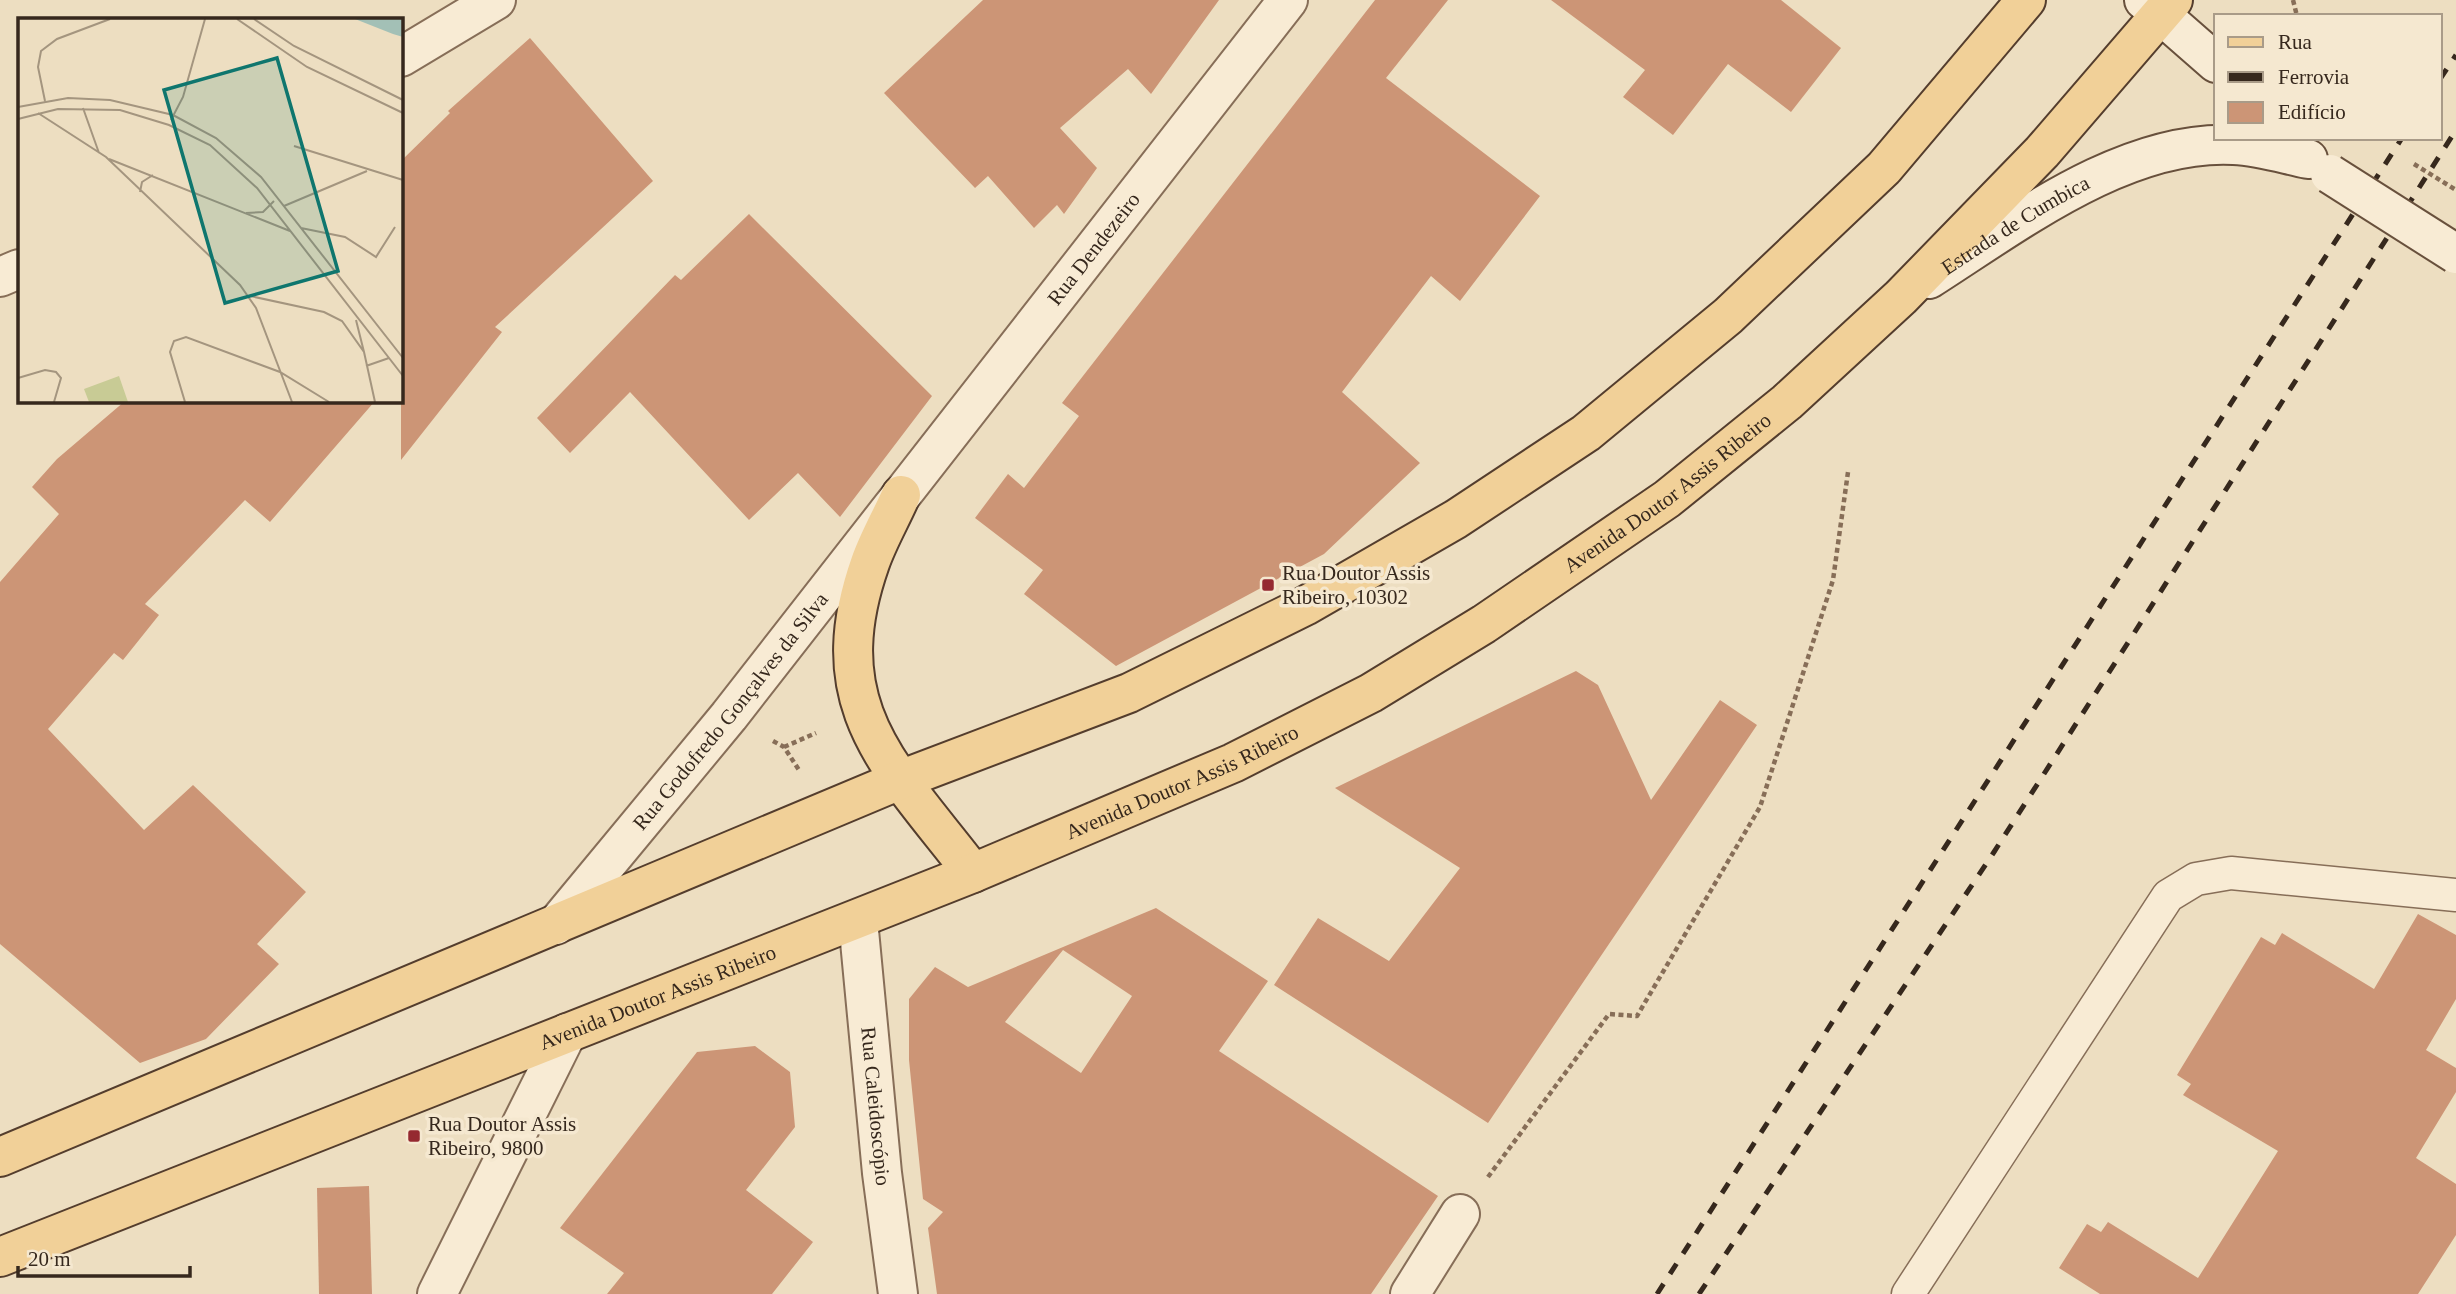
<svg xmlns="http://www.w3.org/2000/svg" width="2456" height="1294" viewBox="0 0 2456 1294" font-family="'Times New Roman',serif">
<rect width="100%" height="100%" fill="#eddec1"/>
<!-- building -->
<g fill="#cc9576" fill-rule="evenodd">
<path d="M983 0H1219L1151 94 1128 69 1060 128 1097 168 1064 214 1057 205 1034 228 988 176 975 188 884 93Z"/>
<path d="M1375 0H1448L1386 78 1540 196 1460 301 1431 276 1342 392 1420 463 1324 554 1116 666 1024 594 1043 570 975 518 1008 474 1024 488 1079 416 1062 403Z"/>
<path d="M1551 0H1781L1841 48 1791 112 1728 64 1673 135 1623 97 1645 70Z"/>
<path d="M530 38 653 181 495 327 502 332 401 460V161L450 113 448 111Z"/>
<path d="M749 214 932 396 840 517 798 473 749 520 630 392 570 453 537 418 675 275 681 280Z"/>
<path d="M125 401H375L270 522 245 500 145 604 159 615 123 660 114 653 48 729 144 830 193 785 306 892 257 944 279 964 206 1039 140 1063 0 944V582L59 514 32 487 57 459Z"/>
<path d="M1576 671 1598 685 1651 800 1720 700 1757 725 1488 1123 1274 985 1318 918 1389 961 1460 868 1335 788Z"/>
<path d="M1156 908 1268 981 1219 1051 1438 1196 1371 1294H937L928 1228 943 1212 923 1199 909 1060V999L935 967 968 987ZM1063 950 1132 996 1081 1073 1005 1022Z"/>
<path d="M2418 914 2456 935V999L2426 1050 2456 1068V1092L2416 1158 2456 1184V1235L2418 1294H2100L2059 1268 2087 1224 2101 1232 2108 1222 2198 1278 2278 1151 2183 1095 2191 1084 2177 1075 2261 937 2275 945 2282 933 2374 989Z"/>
<path d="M755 1046 790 1072 795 1127 746 1190 813 1242 772 1294H607L624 1273 560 1228 697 1052Z"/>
<path d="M369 1186 372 1294H319L317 1188Z"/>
</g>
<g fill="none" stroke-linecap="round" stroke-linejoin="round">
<!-- lane casing -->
<g stroke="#876e58" stroke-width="35">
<path id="lane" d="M1908 1294 2168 896 2196 879 2231 873 2456 895"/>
</g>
<!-- street casing -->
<g stroke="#876e58" stroke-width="42">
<g id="street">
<path d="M401 57 496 0"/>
<path d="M0 277 19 269"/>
<path id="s1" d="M858 920 882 1173 898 1294"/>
<path id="s2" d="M556 925 729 716 1288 0"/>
<path d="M437 1294 567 1033"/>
<path d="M1410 1294 1460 1214"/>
</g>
</g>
<!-- secondary casing -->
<g stroke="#68503c" stroke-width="42">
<g id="secondary">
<path d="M2144 0 2216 63"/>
<path id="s3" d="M1929 279C2017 223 2125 139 2234 145 2259 146 2284 154 2308 159"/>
</g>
</g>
<!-- primary casing -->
<g stroke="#543d2d" stroke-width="42">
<g id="primary">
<path d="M901 495C891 518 878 540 870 563 819 708 892 767 973 873"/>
<path d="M0 1157 900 780 1129 693 1305 606 1456 519 1586 433 1728 316 1884 168 2026 0"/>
<path id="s4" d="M0 1257 973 873 1233 763 1371 693 1484 624 1667 499 1787 402 1901 297 2042 152 2173 0"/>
</g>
</g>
<!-- path -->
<g stroke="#876e58" stroke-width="4.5" stroke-dasharray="5 3.5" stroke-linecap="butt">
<path d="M2293 0 2297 16"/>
<path d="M773 741 784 747 799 770"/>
<path d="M784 747 816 733"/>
<path d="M1488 1177 1609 1014 1637 1016 1760 807 1833 580 1848 472"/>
</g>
<!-- lane -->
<use href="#lane" stroke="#f8ebd4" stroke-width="32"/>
<!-- street -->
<use href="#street" stroke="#f8ebd4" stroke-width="38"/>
<!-- secondary -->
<use href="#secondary" stroke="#f8ebd4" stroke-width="38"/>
<!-- primary -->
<use href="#primary" stroke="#f1d098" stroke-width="38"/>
<!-- rail -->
<g stroke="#36281d" stroke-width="5" stroke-dasharray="12 12" stroke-linecap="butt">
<path d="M2440 79 2456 55"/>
<path d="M1657 1294 2402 138"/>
<path d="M1699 1294 1994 852 2456 130"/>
</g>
<!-- secondary-bridge casing -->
<g stroke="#68503c" stroke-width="42" stroke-linecap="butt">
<path id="secondary-bridge" d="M2330 174 2456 254"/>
</g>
<!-- path-bridge -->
<path stroke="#876e58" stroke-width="4.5" stroke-dasharray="5 3.5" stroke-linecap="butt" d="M2414 164 2456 190"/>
<!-- secondary-bridge -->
<use href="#secondary-bridge" stroke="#f8ebd4" stroke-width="38"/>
</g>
<!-- markers -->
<g fill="#952930" stroke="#f5e8d0" stroke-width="2.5">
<rect x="1261" y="578" width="14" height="14" rx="3.5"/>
<rect x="407" y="1129" width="14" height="14" rx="3.5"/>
</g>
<g text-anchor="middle" stroke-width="7" stroke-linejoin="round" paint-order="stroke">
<!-- street labels -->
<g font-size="21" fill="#36281d" stroke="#f5e8d0">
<text dy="7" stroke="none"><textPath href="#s3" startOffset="102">Estrada de Cumbica</textPath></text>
<text dy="7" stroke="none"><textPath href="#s2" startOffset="864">Rua Dendezeiro</textPath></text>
<text dy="7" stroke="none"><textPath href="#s4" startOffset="1841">Avenida Doutor Assis Ribeiro</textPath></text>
<text dy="7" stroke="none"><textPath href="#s2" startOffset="276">Rua Godofredo Gonçalves da Silva</textPath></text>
<text dy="7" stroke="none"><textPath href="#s4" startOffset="1274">Avenida Doutor Assis Ribeiro</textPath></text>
<text dy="7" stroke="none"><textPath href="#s4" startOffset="707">Avenida Doutor Assis Ribeiro</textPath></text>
<text dy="7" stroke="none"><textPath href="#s1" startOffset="187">Rua Caleidoscópio</textPath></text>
</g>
<!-- poi labels -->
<g font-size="21" fill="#36281d" stroke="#f5e8d0" text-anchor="start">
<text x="1282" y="580">Rua Doutor Assis<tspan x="1282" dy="24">Ribeiro, 10302</tspan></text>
<text x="428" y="1131">Rua Doutor Assis<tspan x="428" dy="24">Ribeiro, 9800</tspan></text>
</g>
</g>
<!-- overview -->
<g transform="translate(18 18)">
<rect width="385" height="385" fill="#eddec1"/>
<path d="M101 358 110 384H71L66 371Z" fill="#c8cb95"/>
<path d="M337 1H385V19L375 16Z" fill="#a3c0b6"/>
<path fill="none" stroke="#a4957f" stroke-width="2" d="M219 1 289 49 385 95M236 1 276 28 385 82M27 83 20 49 23 33 39 21 92 1M0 89 50 80 92 82 155 97 198 120 243 159 385 340M65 90 81 135M20 95 88 139 222 267 238 290 274 384M0 101 40 91 102 92 151 107 192 127 239 170 385 358M153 102 165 79 187 1M276 128 385 162M91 141 272 213M122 174 124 164 135 157M266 188 349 153M228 195 245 194 256 183M283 210 327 219 358 239 377 209M232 278 306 294 324 303 346 334 357 384M338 302 346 334M348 348 371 340M0 360 27 352 38 354 43 360 36 384M167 384 152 334 156 323 168 319 262 354 311 384"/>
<path fill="#0f766e" fill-opacity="0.15" stroke="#0f766e" stroke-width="3.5" d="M259 40 320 253 207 285 146 72Z"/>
<rect width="385" height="385" fill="none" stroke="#36281d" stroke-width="3.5"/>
</g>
<!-- legend -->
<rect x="2214" y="14" width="228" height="126" fill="#f5e8d0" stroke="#a99b88" stroke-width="2"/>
<rect x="2228" y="37" width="35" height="10" fill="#f1d098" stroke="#a99b88" stroke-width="2"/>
<text x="2278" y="49" font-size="21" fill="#36281d">Rua</text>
<rect x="2228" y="72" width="35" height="10" fill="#36281d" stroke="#a99b88" stroke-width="2"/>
<text x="2278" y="84" font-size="21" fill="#36281d">Ferrovia</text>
<rect x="2228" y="102" width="35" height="21" fill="#cc9576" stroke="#a99b88" stroke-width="2"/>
<text x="2278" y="119" font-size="21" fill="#36281d">Edifício</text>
<!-- scale -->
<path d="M18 1266v10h172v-10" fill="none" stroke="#36281d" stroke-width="3.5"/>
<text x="28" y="1266" font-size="21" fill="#36281d" stroke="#f5e8d0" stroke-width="5" paint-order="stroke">20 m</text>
</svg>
